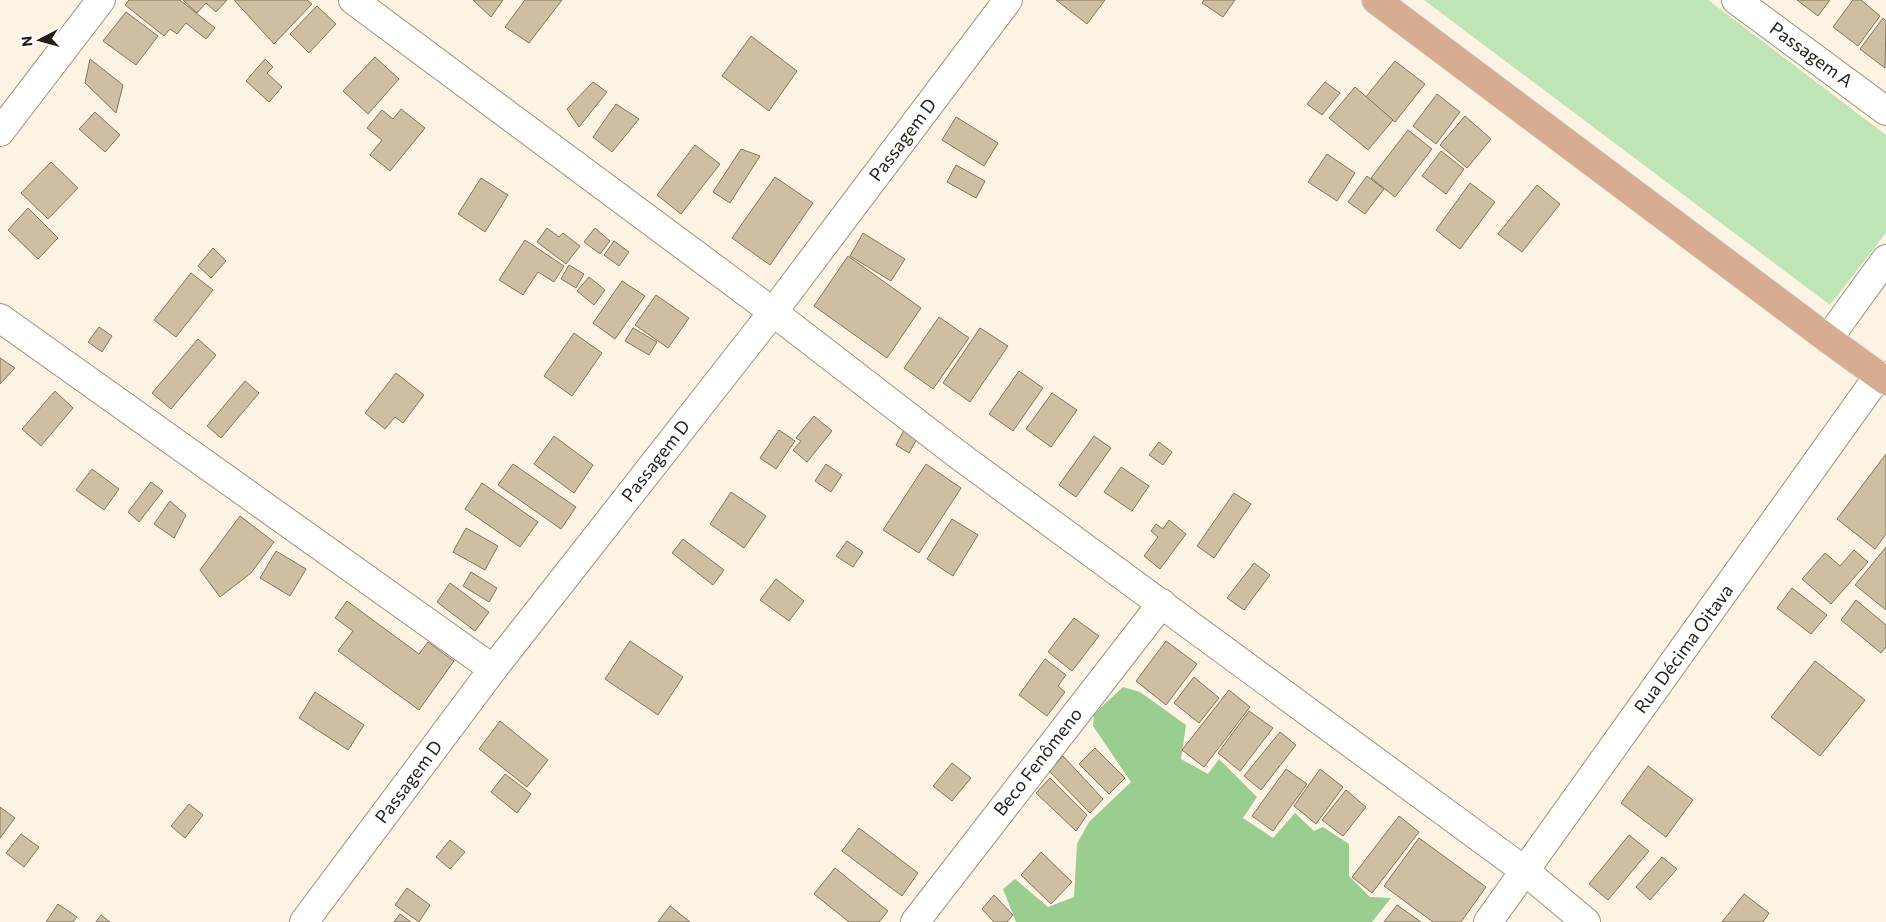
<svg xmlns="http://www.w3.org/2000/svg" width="1886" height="922" viewBox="0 0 1886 922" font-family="Commissioner,sans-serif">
<rect width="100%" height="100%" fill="#fdf3e2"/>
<!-- green -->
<path fill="#bfe5b7" d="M1424 0H1708L1886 135V233L1830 305Z"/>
<!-- forest -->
<path fill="#9acd90" d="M1123 687 1140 692 1186 725 1181 759 1208 774 1219 759 1257 797 1243 818 1273 838 1295 813 1314 831 1323 827 1349 844V876L1370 897 1391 898 1372 922H1016L1003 889 1015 879 1048 907 1074 897 1077 844 1089 822 1131 782 1093 726 1094 714Z"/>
<!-- building -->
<g fill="#cebea3" stroke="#84755d">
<path d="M129 0H180L215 28 206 39 186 23 177 34 170 29 164 36 125 5Z"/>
<path d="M183 0H227L216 12 206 3 197 13Z"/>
<path d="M234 0H307L312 4 274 44Z"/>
<path d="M473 0H503L491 17Z"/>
<path d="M525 0H562L529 43 505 27Z"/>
<path d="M1056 0H1105L1087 24Z"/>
<path d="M1204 0H1235L1223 17 1202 3Z"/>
<path d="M1797 0H1830L1818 16Z"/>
<path d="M1853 0H1861L1880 16 1858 46 1833 27Z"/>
<path d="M317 6 336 24 309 53 290 34Z"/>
<path d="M126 12 158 36 136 65 103 41Z"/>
<path d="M1883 18 1886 21 1885 68 1860 49Z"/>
<path d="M751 36 797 71 769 111 722 76Z"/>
<path d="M375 57 399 79 368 114 343 91Z"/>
<path d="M90 59 123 85 116 113 85 83Z"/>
<path d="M265 59 273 67 267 73 282 87 269 102 246 81Z"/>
<path d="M1395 61 1425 84 1395 122 1365 98Z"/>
<path d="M593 82 607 92 579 127 567 109Z"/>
<path d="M1325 82 1340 93 1322 115 1307 104Z"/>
<path d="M1355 87 1393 120 1368 150 1329 118Z"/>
<path d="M1437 94 1460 112 1436 144 1413 126Z"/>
<path d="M616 104 639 119 612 152 593 137Z"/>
<path d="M401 109 425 128 390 171 370 155 382 140 367 128 382 110 393 119Z"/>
<path d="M95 112 120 135 105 152 79 129Z"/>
<path d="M1465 116 1491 139 1467 168 1440 145Z"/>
<path d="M956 117 998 143 984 166 942 140Z"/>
<path d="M1408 130 1432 149 1395 197 1371 178Z"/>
<path d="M695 145 720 164 681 214 657 195Z"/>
<path d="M741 149 760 156 730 203 713 192Z"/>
<path d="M1441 151 1464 169 1446 194 1422 176Z"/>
<path d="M1327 154 1355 173 1337 201 1308 182Z"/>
<path d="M51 162 78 188 48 219 21 193Z"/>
<path d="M956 165 985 181 976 198 947 182Z"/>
<path d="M1367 176 1384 189 1365 214 1348 202Z"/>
<path d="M775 177 813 203 770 265 732 238Z"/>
<path d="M481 178 508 195 485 232 458 214Z"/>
<path d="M1470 183 1495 202 1460 249 1436 230Z"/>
<path d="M1537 185 1560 204 1522 252 1498 234Z"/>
<path d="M28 208 58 238 38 259 8 230Z"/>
<path d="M547 228 559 237 563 233 580 246 566 264 537 242Z"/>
<path d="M595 228 610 241 600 254 584 242Z"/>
<path d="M863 233 905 259 891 281 850 256Z"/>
<path d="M525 240 564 266 554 282 538 272 523 295 499 280Z"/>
<path d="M614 241 629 252 619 266 604 255Z"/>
<path d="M213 248 226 261 211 278 198 266Z"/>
<path d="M848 256 921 308 887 358 814 306Z"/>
<path d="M569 265 584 274 576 288 561 279Z"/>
<path d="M191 273 213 290 176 337 154 320Z"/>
<path d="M589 277 605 290 594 305 577 291Z"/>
<path d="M622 281 645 296 615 339 593 323Z"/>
<path d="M656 295 689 318 668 348 635 325Z"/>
<path d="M939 317 969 338 933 389 904 368Z"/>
<path d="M99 327 112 336 102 352 88 342Z"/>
<path d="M633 328 657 342 649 355 625 341Z"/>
<path d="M980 328 1008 346 970 402 943 383Z"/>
<path d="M574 333 602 353 572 396 544 376Z"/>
<path d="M198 339 216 355 171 409 152 393Z"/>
<path d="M0 358 15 368 0 384Z"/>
<path d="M1019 371 1043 388 1013 431 989 414Z"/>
<path d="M396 373 424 395 403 423 395 417 385 429 365 413Z"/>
<path d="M245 381 259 393 221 438 207 426Z"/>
<path d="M55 391 73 408 41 446 22 429Z"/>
<path d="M1052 393 1077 410 1051 447 1026 429Z"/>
<path d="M814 416 832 431 807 462 793 450 801 441 796 438Z"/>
<path d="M779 430 795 441 776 469 760 458Z"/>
<path d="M904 430 918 437 909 453 896 445Z"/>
<path d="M554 436 593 465 574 493 534 464Z"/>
<path d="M1094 436 1111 448 1076 497 1059 485Z"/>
<path d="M1159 442 1172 452 1163 465 1149 455Z"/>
<path d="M1886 454V534L1875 549 1837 519Z"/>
<path d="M513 464 576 507 561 529 498 485Z"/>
<path d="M826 464 842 475 831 492 815 481Z"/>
<path d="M926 464 961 488 919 553 883 530Z"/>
<path d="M1121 467 1149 486 1132 511 1104 492Z"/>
<path d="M92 469 119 489 104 510 76 490Z"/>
<path d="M151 482 163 491 139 522 128 512Z"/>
<path d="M482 483 538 522 520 547 465 509Z"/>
<path d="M731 492 766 516 744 548 710 524Z"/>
<path d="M1234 493 1251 504 1214 558 1197 546Z"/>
<path d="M170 501 186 515 174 538 154 524Z"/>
<path d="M240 516 274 542 251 573 220 597 200 570Z"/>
<path d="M952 519 978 535 953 576 927 559Z"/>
<path d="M1169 520 1186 534 1160 569 1144 556 1158 537 1151 531 1156 524 1163 529Z"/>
<path d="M466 528 498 546 485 570 453 552Z"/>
<path d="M683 539 724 570 713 585 672 553Z"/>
<path d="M847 541 863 552 853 567 836 556Z"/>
<path d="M1886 547V610L1855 585Z"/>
<path d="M1854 550 1868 562 1831 604 1802 579 1825 553 1840 566Z"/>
<path d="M276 551 306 569 290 596 260 578Z"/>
<path d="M1254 563 1270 575 1244 610 1227 598Z"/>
<path d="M471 572 497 588 489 602 463 586Z"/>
<path d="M776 579 804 601 789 621 760 600Z"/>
<path d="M450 583 489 612 475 631 437 602Z"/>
<path d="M1792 588 1827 615 1811 634 1777 608Z"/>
<path d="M1856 600 1886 625V647L1881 653 1841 620Z"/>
<path d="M347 601 419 654 428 642 454 661 419 710 338 651 353 631 335 618Z"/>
<path d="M1074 618 1099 636 1072 671 1048 652Z"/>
<path d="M630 641 683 677 658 715 605 679Z"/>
<path d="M1166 641 1197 664 1166 705 1136 681Z"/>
<path d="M1045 659 1066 675 1058 686 1065 692 1047 716 1019 695Z"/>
<path d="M1815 661 1865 700 1820 756 1771 717Z"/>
<path d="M1194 677 1219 698 1199 723 1174 703Z"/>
<path d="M1229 690 1250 707 1204 767 1182 750Z"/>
<path d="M315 692 364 725 348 750 299 718Z"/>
<path d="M1249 711 1273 728 1240 771 1218 753Z"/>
<path d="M500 721 548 760 527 787 479 749Z"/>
<path d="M1280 732 1296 745 1261 790 1244 776Z"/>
<path d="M1095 748 1125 778 1109 794 1079 764Z"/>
<path d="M1063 756 1103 799 1090 813 1049 771Z"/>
<path d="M952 763 971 778 952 801 933 786Z"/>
<path d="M1648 766 1693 800 1666 837 1621 803Z"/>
<path d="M1286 769 1307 784 1273 831 1252 816Z"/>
<path d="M1320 769 1343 787 1316 824 1294 806Z"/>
<path d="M505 774 531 794 517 813 491 792Z"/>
<path d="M1050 778 1087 815 1076 831 1036 793Z"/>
<path d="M1346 790 1366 807 1343 836 1322 820Z"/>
<path d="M189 804 203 815 185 838 171 826Z"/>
<path d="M0 807 15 818 0 838Z"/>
<path d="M1399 816 1419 832 1372 893 1352 877Z"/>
<path d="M859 828 918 873 902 896 842 851Z"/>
<path d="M21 834 39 847 24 867 6 853Z"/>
<path d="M1629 835 1649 851 1608 900 1589 884Z"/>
<path d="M1419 838 1486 887 1461 922H1433L1384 886Z"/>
<path d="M450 840 465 852 450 869 436 857Z"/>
<path d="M1041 852 1072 882 1051 904 1021 875Z"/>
<path d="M1662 857 1677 869 1650 900 1636 887Z"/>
<path d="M835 868 888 911 879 922H849L814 894Z"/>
<path d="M407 888 430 905 419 922 395 905Z"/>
<path d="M1744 894 1769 913 1763 922H1722Z"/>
<path d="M994 895 1013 915 1007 922H994L982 909Z"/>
<path d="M58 904 77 917 73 922H46Z"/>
<path d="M1397 905 1421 922H1384Z"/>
<path d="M670 906 690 922H658Z"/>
<path d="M400 914 411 922H394Z"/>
<path d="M101 915 110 922H96Z"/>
</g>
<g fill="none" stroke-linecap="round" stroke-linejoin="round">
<!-- minor casing -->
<g stroke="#a19178" stroke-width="30">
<g id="minor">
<path d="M353 0 773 312 957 454 1525 871 1586 922"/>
<path d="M1736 0 1886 111"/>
<path d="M0 132 101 0"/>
<path d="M0 318 493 669"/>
<path d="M1828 339 1886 259"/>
<path d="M304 922 493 669 773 312 1008 0"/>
<path d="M915 922 1162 603"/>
<path d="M1488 922 1879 375"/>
</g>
</g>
<!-- major casing -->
<g stroke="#dcdbda" stroke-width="30">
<path id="major" d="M1376 0 1828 339 1886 381"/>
</g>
<!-- minor -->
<use href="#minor" stroke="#fff" stroke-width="28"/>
<!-- major -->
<use href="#major" stroke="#d7ac91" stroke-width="28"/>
</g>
<g text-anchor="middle" stroke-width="4.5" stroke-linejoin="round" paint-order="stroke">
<!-- street labels -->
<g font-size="18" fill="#241f15" stroke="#fff">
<text transform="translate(1811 55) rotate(36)" y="6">Passagem A</text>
<text transform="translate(903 140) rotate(-53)" y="6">Passagem D</text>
<text transform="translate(656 461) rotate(-52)" y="6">Passagem D</text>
<text transform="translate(1684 649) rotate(-54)" y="6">Rua Décima Oitava</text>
<text transform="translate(1038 762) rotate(-52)" y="6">Beco Fenômeno</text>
<text transform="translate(409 782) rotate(-53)" y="6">Passagem D</text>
</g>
</g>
<!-- north arrow -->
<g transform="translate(40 40) rotate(264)" stroke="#ffffff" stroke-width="4" paint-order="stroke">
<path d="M0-4L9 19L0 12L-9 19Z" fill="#241f15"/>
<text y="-8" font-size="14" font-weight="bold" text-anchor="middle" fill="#241f15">N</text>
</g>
</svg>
